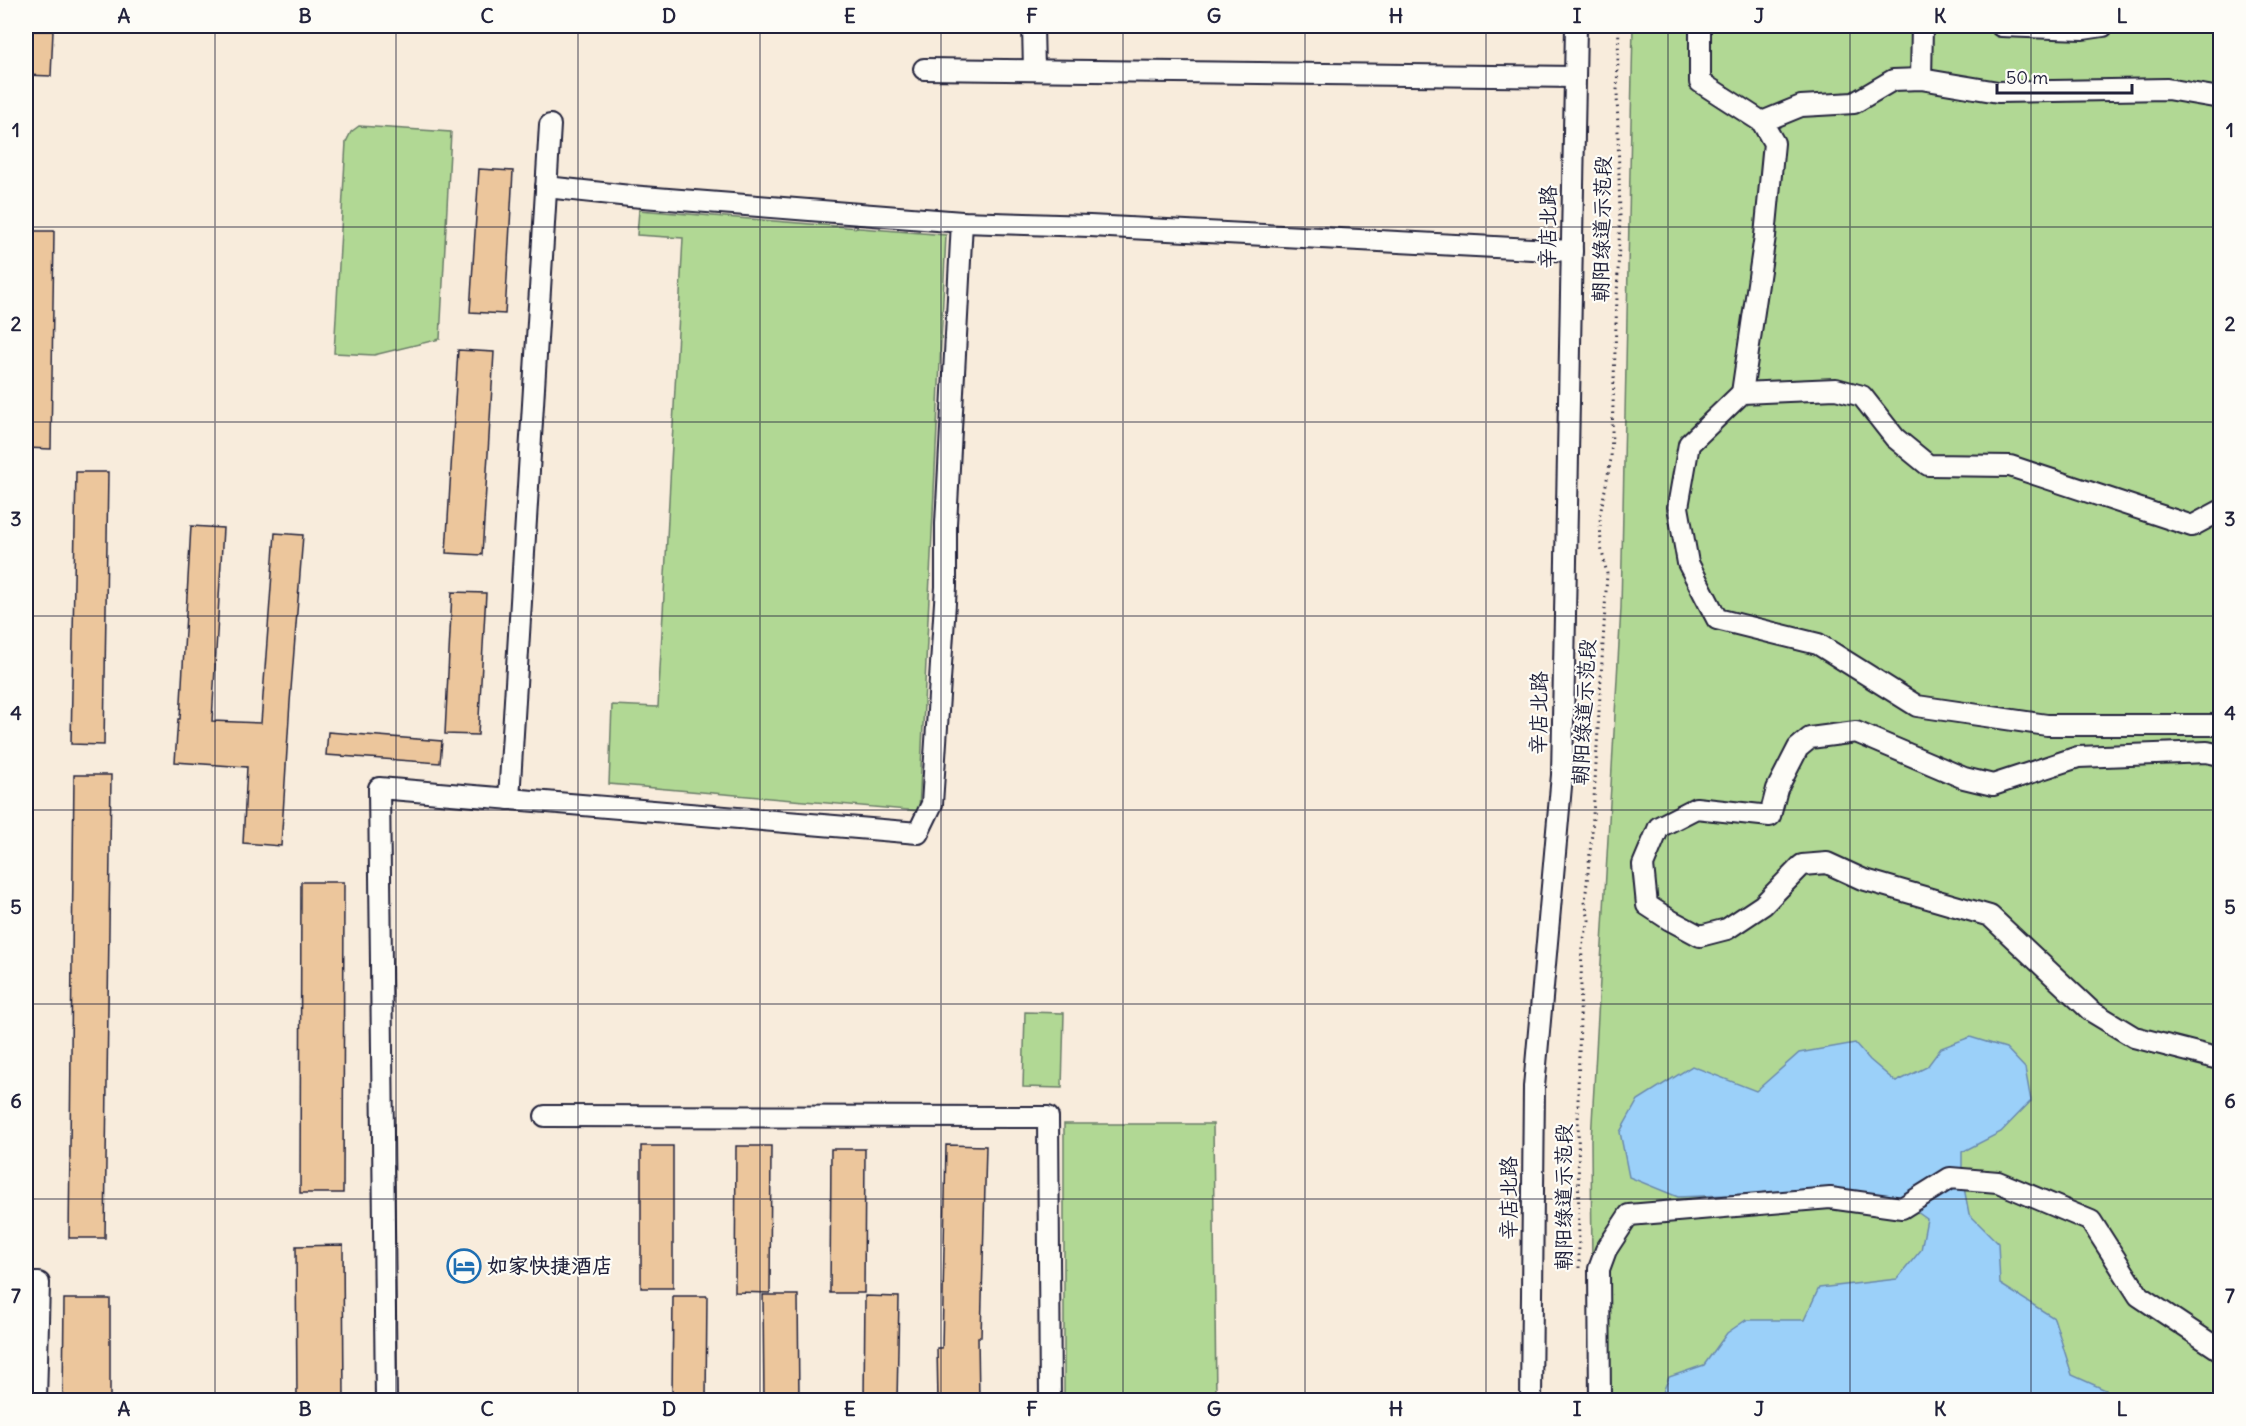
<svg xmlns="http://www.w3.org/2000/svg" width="2246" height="1426" viewBox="0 0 2246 1426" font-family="Delius,'LXGW WenKai TC',sans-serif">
<rect width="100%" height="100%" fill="#f8ecdc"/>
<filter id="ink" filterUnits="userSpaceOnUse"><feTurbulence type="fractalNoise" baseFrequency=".0167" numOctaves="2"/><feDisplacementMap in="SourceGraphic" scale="12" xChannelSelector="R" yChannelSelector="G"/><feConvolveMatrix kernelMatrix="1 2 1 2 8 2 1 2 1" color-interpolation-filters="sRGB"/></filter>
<g filter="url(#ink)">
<!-- green -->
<g fill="#b1d894" stroke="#6a7d68" stroke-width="1.5">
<path d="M1633 26H2220V1400H1593L1591 1140 1621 608Z"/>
<path d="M359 126 451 132 440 339 374 355 334 353 346 142 351 132Z"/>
<path d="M639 210 946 235 919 811 609 784 612 705 658 707 683 238 637 235Z"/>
<path d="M1025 1012 1064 1013 1062 1088 1023 1087Z"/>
<path d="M1064 1124H1213L1216 1400H1064Z"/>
</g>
<!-- water -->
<path fill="#9bd0f9" stroke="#6b8aad" stroke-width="1.5" d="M1970 1037 2006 1048 2025 1068 2031 1101 2001 1132 1962 1152V1177L1969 1214 1998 1243 2000 1284 2054 1318 2072 1375 2128 1400H1660L1669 1377 1704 1365 1727 1333 1746 1320H1804L1819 1288 1897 1279 1921 1250 1927 1219 1900 1200 1851 1190 1678 1197 1629 1177 1620 1132 1638 1100 1692 1066 1756 1091 1799 1053 1855 1043 1870 1060 1896 1082 1927 1067 1941 1048Z"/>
<!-- building -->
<g fill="#ecc69c" stroke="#22223b" stroke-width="1.5">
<path d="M26 31H53L51 76 26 75Z"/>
<path d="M479 169 513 171 505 314 470 312Z"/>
<path d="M26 231H54L51 449 26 448Z"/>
<path d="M458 350 494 352 482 555 446 553Z"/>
<path d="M76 472H108L104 745 71 744Z"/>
<path d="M191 526 223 528 212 721 261 723 275 533 303 535 290 702 281 846 243 843 247 767 175 762 178 719H180Z"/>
<path d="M452 592 486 593 478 735 445 734Z"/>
<path d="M328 732 442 741 440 763 326 755Z"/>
<path d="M74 775H111L105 1238H69Z"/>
<path d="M301 882H344L343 1193H300Z"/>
<path d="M946 1145 986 1146 981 1337H978L979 1401H938L937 1348H942Z"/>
<rect x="641" y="1146" width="32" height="142"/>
<path d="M736 1146H771L770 1293 735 1292Z"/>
<path d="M831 1149H865L864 1293H830Z"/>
<path d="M343 1245 344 1401H297L296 1246Z"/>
<path d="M763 1295H798L799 1401H764Z"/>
<path d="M673 1296H707L706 1400 672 1399Z"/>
<path d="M865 1296 899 1297 897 1401H864Z"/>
<path d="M64 1299H110V1401H63Z"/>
</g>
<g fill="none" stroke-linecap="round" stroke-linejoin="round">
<!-- minor casing -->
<g stroke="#22223b" stroke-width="24">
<g id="minor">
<path d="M1033 26 1034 70"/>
<path d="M1700 26V82L1762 122 1774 143 1765 236 1742 393"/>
<path d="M2001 26 2083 29 2103 26"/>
<path d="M924 69 1575 77"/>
<path d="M1921 79 1922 26"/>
<path d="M1762 122 1801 106 1854 103 1893 80 1921 79 1998 92 2167 89 2220 98"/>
<path d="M546 187 630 196 962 222 1090 226 1572 251"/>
<path d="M2220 511 2192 526 2010 466 1928 465 1895 438 1862 396 1836 389 1742 393 1689 444 1678 507 1688 563 1717 619 1818 644 1917 706 2047 725H2220"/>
<path d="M2220 755 2207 752 2078 757 1993 785 1964 778 1856 732 1810 738 1798 748 1777 789 1770 816 1696 808 1659 827 1643 865 1647 905 1670 920 1700 936 1727 929 1763 905 1802 865 1827 863 1862 879 1990 916 2091 1011 2134 1037 2220 1059"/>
<path d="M509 799 550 125"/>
<path d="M545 1116 1048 1117 1050 1400"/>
<path d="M26 1283H39L36 1400"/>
<path d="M386 1400 379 788 918 833 932 804 946 587V524L962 222"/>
<path d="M1531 1400 1534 1087 1562 775 1576 26"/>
<path d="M1600 1400 1599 1269 1606 1250 1629 1215 1830 1198 1902 1208 1950 1178 1998 1182 2091 1221 2139 1296 2220 1350"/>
</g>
</g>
<!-- path -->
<path stroke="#22223b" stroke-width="3" stroke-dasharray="1.5 4.5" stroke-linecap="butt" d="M1579 1268 1578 1090 1582 946 1589 920 1585 902 1592 833 1607 574 1601 547 1600 515 1611 459 1620 217 1617 91 1619 26"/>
<!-- minor -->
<use href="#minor" stroke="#fdfcf7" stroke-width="20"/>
</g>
</g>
<!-- grid -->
<path fill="none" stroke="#22223b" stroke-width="1.5" stroke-opacity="0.55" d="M215 26V1400M396 26V1400M578 26V1400M760 26V1400M941 26V1400M1123 26V1400M1305 26V1400M1486 26V1400M1668 26V1400M1850 26V1400M2031 26V1400M26 227H2220M26 422H2220M26 616H2220M26 810H2220M26 1004H2220M26 1199H2220"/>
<!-- icons -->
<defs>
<g id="hotel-ring" transform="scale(1.725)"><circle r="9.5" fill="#fdfcf7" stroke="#1f6fb2" stroke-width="1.5"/><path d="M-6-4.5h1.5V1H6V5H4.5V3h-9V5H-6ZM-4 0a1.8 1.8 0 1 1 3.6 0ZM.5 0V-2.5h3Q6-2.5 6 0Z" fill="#1f6fb2"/></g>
</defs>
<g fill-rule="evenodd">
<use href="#hotel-ring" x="464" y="1266"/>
</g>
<g text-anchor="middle" stroke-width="4.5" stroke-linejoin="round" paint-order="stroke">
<!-- street labels -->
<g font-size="21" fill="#22223b" stroke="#fdfcf7">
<text transform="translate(1548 227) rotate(-89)" y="7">辛店北路</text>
<text transform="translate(1602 229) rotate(-89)" y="7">朝阳绿道示范段</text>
<text transform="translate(1584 712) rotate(-87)" y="7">朝阳绿道示范段</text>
<text transform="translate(1539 713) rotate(-89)" y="7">辛店北路</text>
<text transform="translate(1564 1197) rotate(-90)" y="7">朝阳绿道示范段</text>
<text transform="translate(1509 1198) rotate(-90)" y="7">辛店北路</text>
</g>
<!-- poi labels -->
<g font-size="21" font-weight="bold" fill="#22223b" stroke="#fdfcf7" text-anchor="start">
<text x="487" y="1273">如家快捷酒店</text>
</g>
</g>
<!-- margin -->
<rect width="2246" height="1426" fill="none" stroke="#fdfcf7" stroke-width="66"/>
<!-- scale -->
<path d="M1997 84v9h135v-9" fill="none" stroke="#22223b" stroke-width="3"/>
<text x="2006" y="84" font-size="18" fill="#22223b" stroke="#fdfcf7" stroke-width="4.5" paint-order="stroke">50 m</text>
<rect x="33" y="33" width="2180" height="1360" fill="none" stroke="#22223b" stroke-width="2"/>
<g font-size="20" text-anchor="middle" font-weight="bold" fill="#22223b">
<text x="124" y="23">A</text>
<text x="305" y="23">B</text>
<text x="487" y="23">C</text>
<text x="669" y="23">D</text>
<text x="850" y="23">E</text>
<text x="1032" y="23">F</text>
<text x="1214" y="23">G</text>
<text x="1396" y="23">H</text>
<text x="1577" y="23">I</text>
<text x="1759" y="23">J</text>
<text x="1940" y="23">K</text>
<text x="2122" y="23">L</text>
<text x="16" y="137">1</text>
<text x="2230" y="137">1</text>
<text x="16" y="331">2</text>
<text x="2230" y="331">2</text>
<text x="16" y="526">3</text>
<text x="2230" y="526">3</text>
<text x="16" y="720">4</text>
<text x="2230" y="720">4</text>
<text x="16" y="914">5</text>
<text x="2230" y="914">5</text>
<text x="16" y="1108">6</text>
<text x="2230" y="1108">6</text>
<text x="16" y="1303">7</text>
<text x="2230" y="1303">7</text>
<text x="124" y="1416">A</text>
<text x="305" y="1416">B</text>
<text x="487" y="1416">C</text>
<text x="669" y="1416">D</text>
<text x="850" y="1416">E</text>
<text x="1032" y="1416">F</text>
<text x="1214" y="1416">G</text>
<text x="1396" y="1416">H</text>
<text x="1577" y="1416">I</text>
<text x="1759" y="1416">J</text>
<text x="1940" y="1416">K</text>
<text x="2122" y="1416">L</text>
</g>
</svg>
